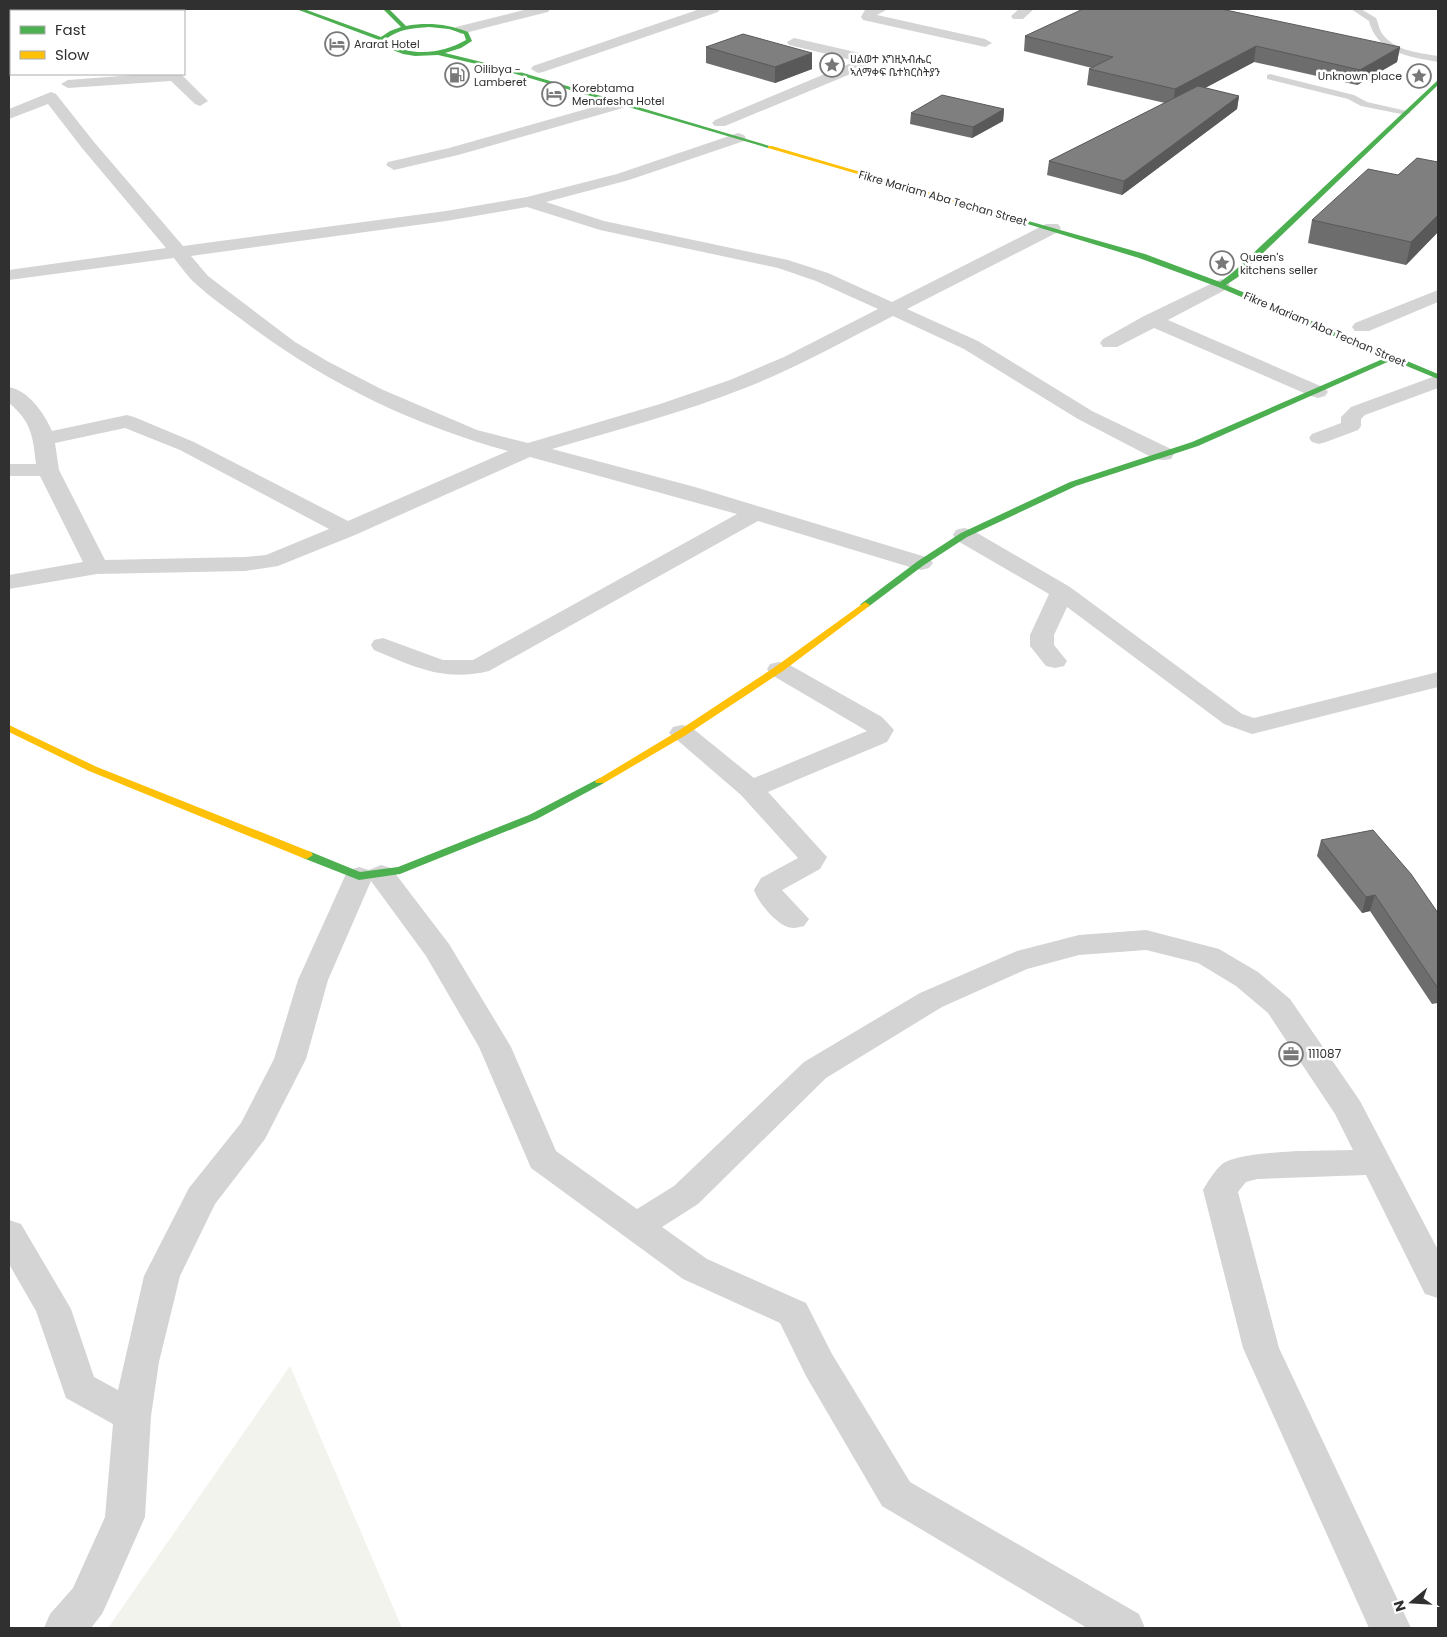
<svg xmlns="http://www.w3.org/2000/svg" width="1447" height="1637" viewBox="0 0 1447 1637" font-family="Poppins,'Noto Sans Ethiopic',sans-serif">
<rect width="100%" height="100%" fill="#fff"/>
<!-- green -->
<path fill="#f1f3ec" d="M290 1366 402 1628H108Z"/>
<g fill="none" stroke-linecap="round" stroke-linejoin="round">
<!-- lane -->
<g fill="#d4d4d4" fill-rule="evenodd">
<path d="M1351 9H1361L1376 18C1379 24 1379 31 1384 36 1397 51 1420 53 1438 56V62C1410 57 1377 53 1369 21Z"/>
<path d="M1270 74 1354 95 1367 102 1411 112 1406 115 1361 106 1348 99 1267 79V75Z"/>
</g>
<!-- street -->
<g fill="#d4d4d4" fill-rule="evenodd">
<path d="M528 9H550L548 12 461 34 454 30 456 27Z"/>
<path d="M700 9H720L718 12 543 72 538 73 531 69 533 66Z"/>
<path d="M869 9H888L877 15 985 39 992 43 985 47 863 20 861 17 865 10Z"/>
<path d="M1019 9H1034L1023 19H1013L1011 16Z"/>
<path d="M794 38 864 54 872 61 865 68 725 126H715L712 123 715 120 856 61 789 45 787 42Z"/>
<rect x="9" y="49" width="2" height="9"/>
<path d="M146 74H181L208 101 200 106 195 104 171 81 68 88 61 84 68 80Z"/>
<path d="M51 92 56 94 94 142 183 246 446 211 527 197 617 174 738 133 744 135 746 138 744 141 629 180 546 202 604 221 788 260 828 273 892 302 1046 224H1058L1061 228 1058 232 907 309 978 341 1092 411 1171 449 1174 454 1171 459 1163 460 1155 459 1078 419 964 349 893 316C844 341 796 368 745 388 682 413 616 430 552 449L695 487 929 558 933 563 929 568 921 570 913 568 758 521 489 671C445 682 414 667 374 650L371 645 374 640 383 638 443 660H473L737 514 530 457 355 535 278 566 245 571 97 574 9 589V575L83 562 40 476H9V464H36C33 436 31 421 9 403V387C29 391 44 413 52 431L127 415 134 417 194 442 348 521 508 451C412 425 320 380 241 319 226 308 210 297 196 284 188 277 181 267 174 258L9 280V270L166 248 82 148 48 104 9 119V109ZM527 207 600 230 778 268 816 281 878 309 784 357 730 380 660 404 528 443 477 430 381 389 327 361 295 342 208 276 191 256 446 221ZM125 428 180 450 329 529 266 555 245 557 105 560 59 470 55 443Z"/>
<path d="M618 100 626 105 623 108 458 155 394 170 386 165 388 162 449 148Z"/>
<path d="M1221 279 1227 281 1230 285 1227 289 1168 320 1325 388 1328 392 1325 396 1318 398 1311 396 1154 328 1117 347H1103L1100 343 1103 339 1144 316Z"/>
<path d="M1438 290V302L1369 331H1355L1352 327 1355 323Z"/>
<path d="M1438 375V388L1365 415 1361 419V426L1358 430 1326 442 1319 444 1312 442 1309 438 1312 434 1341 423V417L1351 407Z"/>
<path d="M964 528 972 530 1070 587 1242 714 1254 718 1438 672V687L1252 734 1224 724 1067 607 1054 635V645L1067 661 1064 666 1055 668 1046 666 1030 646V635L1049 594 956 540 953 535 956 530Z"/>
<path d="M779 662 788 664 882 717 894 730 887 742 768 792 827 857 820 869 782 890 809 919 804 926C797 928 792 929 785 926 773 920 758 902 754 890L761 878 798 858 741 795 669 733 673 727 682 725 691 727 754 778 867 731 770 674 767 669 770 664Z"/>
<path d="M381 865 391 868 449 944 511 1047 556 1151 637 1209 674 1186 804 1062 920 993 1017 951 1079 935 1146 930 1219 949 1258 972 1290 999 1360 1101 1438 1250V1298L1425 1294 1366 1175 1257 1179 1246 1182 1238 1192 1279 1348 1411 1628H1369L1243 1348 1203 1190C1208 1181 1214 1172 1221 1165 1240 1149 1326 1151 1353 1150L1335 1114 1268 1013 1236 986 1198 963 1146 950 1079 955 1027 969 942 1007 826 1078 698 1204 662 1227 707 1259 806 1303 832 1354 910 1482 1139 1614 1145 1628H1087L882 1506 806 1376 780 1323 683 1279 531 1168 479 1047 426 956 371 881 328 980 306 1059 265 1139 215 1204 180 1276 159 1362 151 1416 145 1517 108 1601 102 1614 91 1628H44L50 1614 73 1588 105 1517 113 1424 66 1398 36 1311 9 1264V1220L21 1224 71 1309 94 1377 118 1390 144 1276 189 1188 241 1123 274 1059 298 980 345 876 349 870 359 867 369 870Z"/>
</g>
<!-- fast -->
<g fill="#4caf50" fill-rule="evenodd">
<path d="M296 9H304L381 37 390 31 401 27 383 9H389L406 26C428 22 447 24 468 32L472 41 461 48 445 53 506 68 773 147 768 148 502 70 438 55 415 56 403 54 380 45 379 40ZM429 27 449 29 464 34 466 40C440 55 412 56 385 43V40C398 29 413 28 429 27Z"/>
<path d="M1438 80V85L1238 277 1226 285 1438 374V379L1392 360 1198 446 1076 486 967 537 924 565 868 607H862L860 605 862 603 918 561 961 533 1070 482 1192 442 1385 358 1218 287 1139 258 968 206V204L1145 254 1220 282 1232 273Z"/>
<path d="M600 778 604 779 605 781 604 783 537 819 400 874 359 880 303 858 301 855 307 851 311 852 360 872 398 867 529 815Z"/>
</g>
<!-- slow -->
<g fill="#ffc107" fill-rule="evenodd">
<path d="M768 146H772L973 205 968 206 768 148Z"/>
<path d="M865 602 870 605 868 607 783 671 686 735 604 783H596L595 781 678 731 775 667Z"/>
<path d="M9 725 97 767 311 852 313 855 307 859 303 858 89 771 9 732Z"/>
</g>
</g>
<!-- wall -->
<g fill="#6d6d6d">
<path d="M1025 36 1400 47 1397 62 1357 85 1254 62 1205 88 1239 96 1237 109 1122 195 1047 175 1049 161 1165 103 1087 85 1089 69 1092 68 1024 51Z"/>
<path d="M706 47 812 53V69L775 83 706 63Z"/>
<path d="M1004 109 1003 121 972 138 910 124 911 113Z"/>
<path d="M1438 162V232L1406 265 1308 243 1312 220 1398 175Z"/>
<path d="M1321 840 1438 913V1003L1432 1004 1370 911 1362 913 1317 856Z"/>
</g>
<!-- shaded-wall -->
<g fill="#595959">
<path d="M1256 46 1254 62 1173 105 1175 89Z"/>
<path d="M1400 47 1397 62 1357 85 1360 70Z"/>
<path d="M812 53V69L775 83V67Z"/>
<path d="M1239 96 1237 109 1122 195 1124 181Z"/>
<path d="M1004 109 1003 121 972 138 973 127Z"/>
<path d="M1438 215V232L1406 265 1411 242Z"/>
<path d="M1375 895 1370 911 1362 913 1366 897Z"/>
</g>
<!-- building -->
<g fill="#7f7f7f" stroke="#595959">
<path d="M1083 9H1221L1400 47 1360 70 1256 46 1175 89 1089 69 1113 57 1025 36Z"/>
<path d="M743 34 812 53 775 67 706 47Z"/>
<path d="M1198 86 1239 96 1124 181 1049 161Z"/>
<path d="M942 95 1004 109 973 127 911 113Z"/>
<path d="M1417 158 1438 162V215L1411 242 1312 220 1368 169 1398 175Z"/>
<path d="M1373 830 1411 874 1438 913V987H1437L1375 895 1366 897 1321 840Z"/>
</g>
<!-- icons -->
<defs>
<g id="hotel-ring" transform="scale(1.25)"><circle r="9.5" fill="#fff" stroke="#787878" stroke-width="1.5"/><path d="M-6-4.5h1.5V1H6V5H4.5V3h-9V5H-6ZM-4 0a1.8 1.8 0 1 1 3.6 0ZM.5 0V-2.5h3Q6-2.5 6 0Z" fill="#787878"/></g>
<g id="sight-ring" transform="scale(1.25)"><circle r="9.5" fill="#fff" stroke="#787878" stroke-width="1.5"/><path d="M0-6L1.8-2.2L6-1.7L2.9 1.2L3.7 5.4L0 3.3L-3.7 5.4L-2.9 1.2L-6-1.7L-1.8-2.2Z" fill="#787878"/></g>
<g id="fuel-ring" transform="scale(1.25)"><circle r="9.5" fill="#fff" stroke="#787878" stroke-width="1.5"/><path d="M-5.5-6h7V0h2V4h1.3V-2.5L3-4.5l.8-.8L6-3V5H2.5V1h-1V6h-7ZM-4.2-4.7v3.2H.2V-4.7Z" fill="#787878"/></g>
<g id="office-ring" transform="scale(1.25)"><circle r="9.5" fill="#fff" stroke="#787878" stroke-width="1.5"/><path d="M-6-3h4V-5.5h4V-3h4V5H-6ZM-1-4.5V-3h2v-1.5ZM-6 0V1H6V0Z" fill="#787878"/></g>
</defs>
<g fill-rule="evenodd">
<use href="#hotel-ring" x="337" y="44"/>
<use href="#sight-ring" x="832" y="65"/>
<use href="#fuel-ring" x="457" y="75"/>
<use href="#sight-ring" x="1419" y="76"/>
<use href="#hotel-ring" x="554" y="94"/>
<use href="#sight-ring" x="1222" y="263"/>
<use href="#office-ring" x="1291" y="1054"/>
</g>
<g text-anchor="middle" stroke-width="5" stroke-linejoin="round" paint-order="stroke">
<!-- far-poi labels -->
<g font-size="11" fill="#303030" stroke="#fff" text-anchor="start">
<text x="354" y="48">Ararat Hotel</text>
<text x="850" y="63">ሀልወተ እግዚኣብሔር<tspan x="850" dy="13">ኣለማቀፍ ቤተክርስትያን</tspan></text>
<text x="474" y="73">Oilibya -<tspan x="474" dy="13">Lamberet</tspan></text>
<text x="1402" y="80" text-anchor="end">Unknown place</text>
<text x="572" y="92">Korebtama<tspan x="572" dy="13">Menafesha Hotel</tspan></text>
<text x="1240" y="261">Queen's<tspan x="1240" dy="13">kitchens seller</tspan></text>
</g>
<!-- far-street labels -->
<g font-size="11" fill="#303030" stroke="#fff">
<text transform="translate(943 198) rotate(16)" y="4">Fikre Mariam Aba Techan Street</text>
<text transform="translate(1325 329) rotate(23)" y="4">Fikre Mariam Aba Techan Street</text>
</g>
<!-- poi labels -->
<g font-size="12" fill="#303030" stroke="#fff" text-anchor="start">
<text x="1308" y="1058">111087</text>
</g>
</g>
<!-- border -->
<rect width="1447" height="1637" fill="none" stroke="#303030" stroke-width="20"/>
<!-- legend -->
<rect x="10" y="10" width="175" height="65" fill="#ffffff" stroke="#acacac"/>
<rect x="20" y="26" width="25" height="8" fill="#4caf50" stroke="#acacac"/>
<text x="55" y="35" font-size="15" fill="#303030">Fast</text>
<rect x="20" y="51" width="25" height="8" fill="#ffc107" stroke="#acacac"/>
<text x="55" y="60" font-size="15" fill="#303030">Slow</text>
<!-- north arrow -->
<g transform="translate(1412 1602) rotate(252)" stroke="#ffffff" stroke-width="4" paint-order="stroke">
<path d="M0-4L9 19L0 12L-9 19Z" fill="#303030"/>
<text y="-8" font-size="14" font-weight="bold" text-anchor="middle" fill="#303030">N</text>
</g>
</svg>
